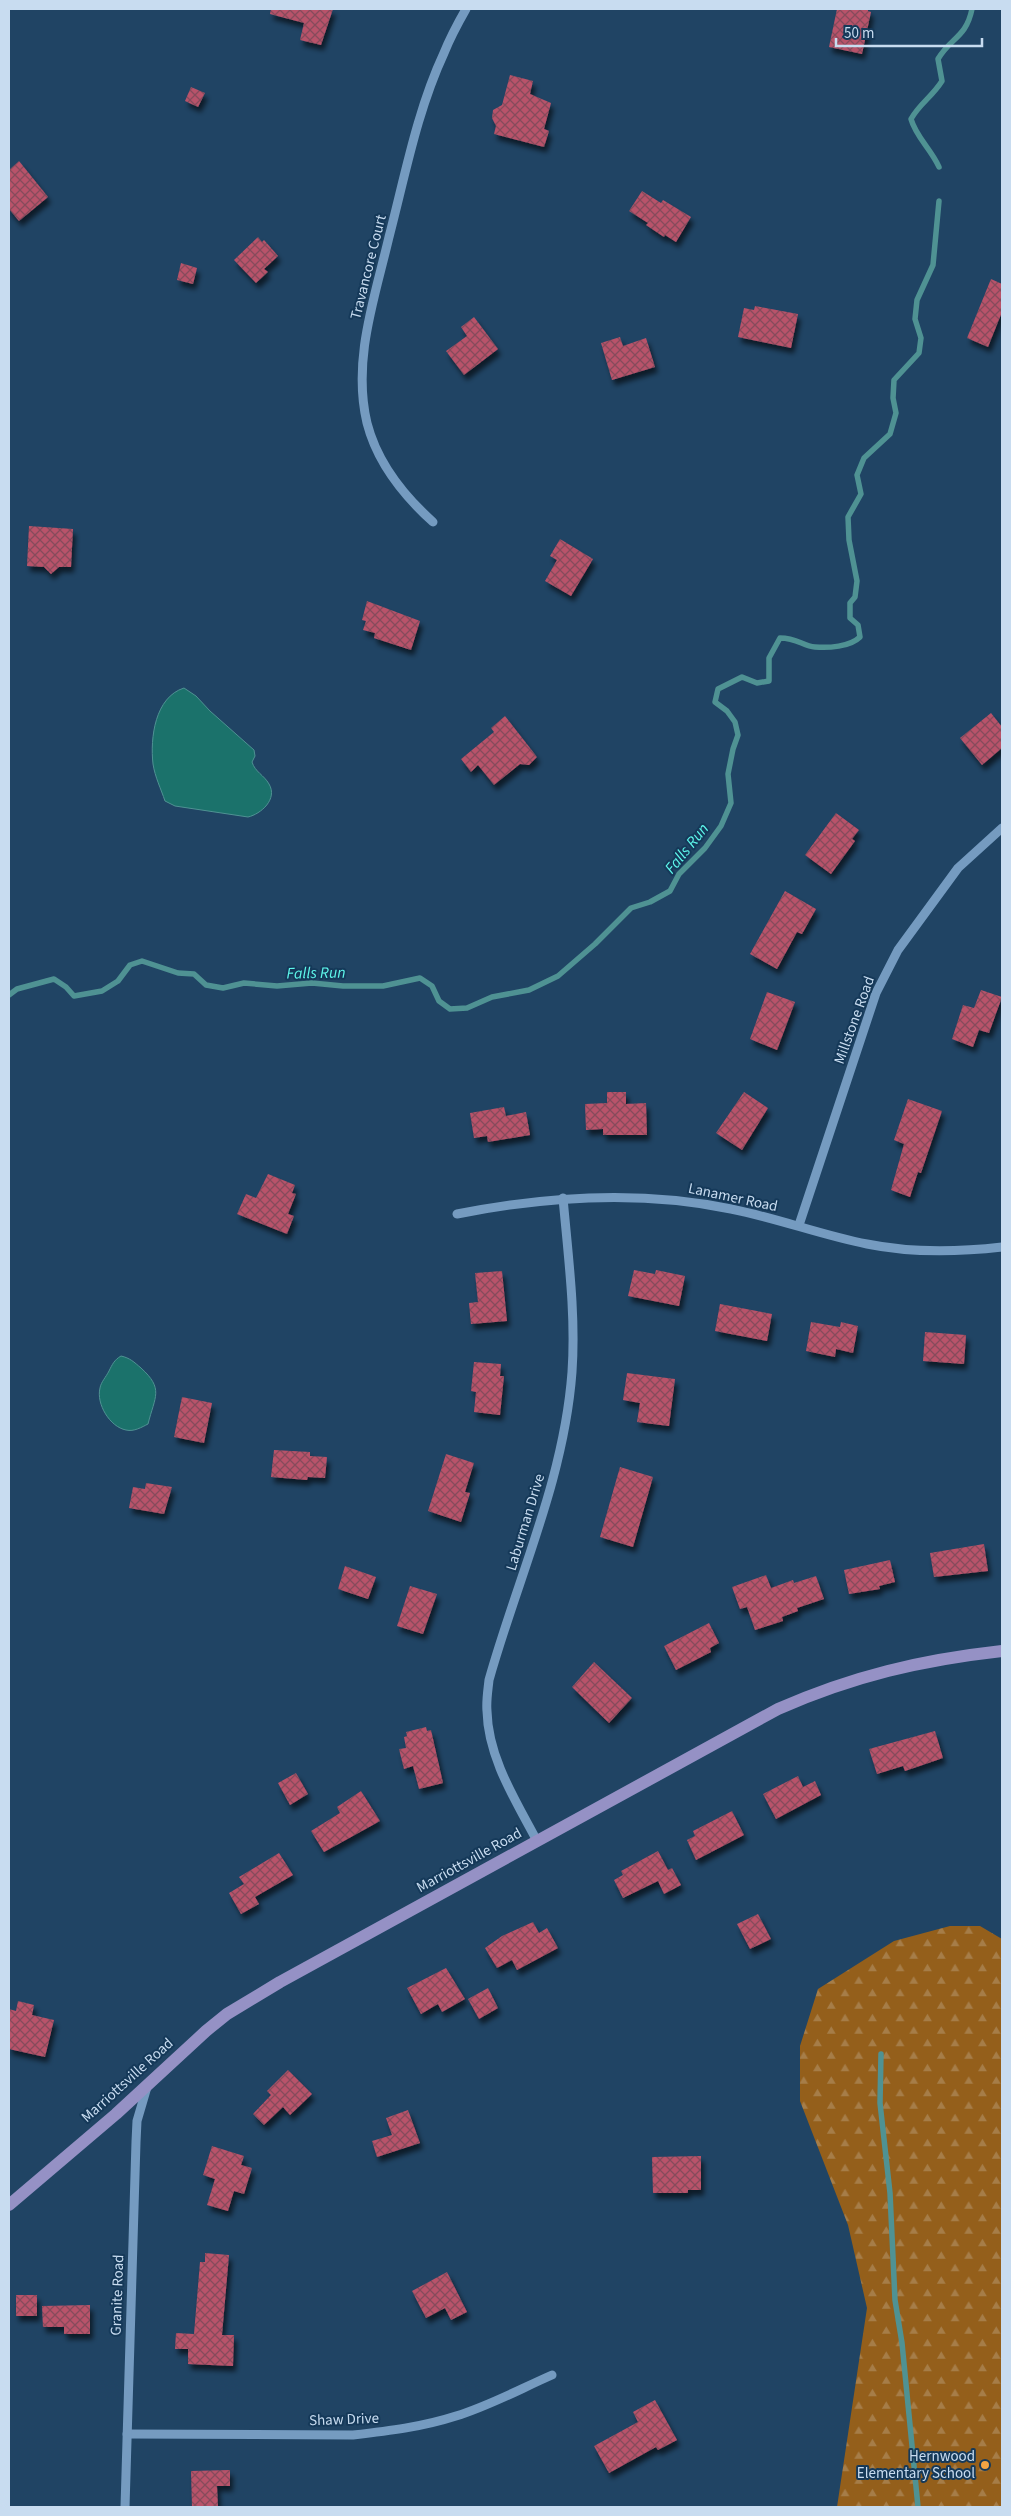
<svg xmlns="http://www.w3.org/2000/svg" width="1011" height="2516" viewBox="0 0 1011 2516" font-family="'Source Sans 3',sans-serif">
<defs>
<pattern id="forest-firs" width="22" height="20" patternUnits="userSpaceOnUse" patternTransform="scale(1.25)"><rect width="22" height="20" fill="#945f1b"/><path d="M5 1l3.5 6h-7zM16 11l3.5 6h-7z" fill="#a67d48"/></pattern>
<pattern id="building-cross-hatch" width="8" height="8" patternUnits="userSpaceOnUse" patternTransform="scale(1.25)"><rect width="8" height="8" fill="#b8536a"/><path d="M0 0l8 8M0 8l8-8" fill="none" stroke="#864c5c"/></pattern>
<filter id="shadow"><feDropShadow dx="3" dy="5.5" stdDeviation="2.5" flood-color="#0009"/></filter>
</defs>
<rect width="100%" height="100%" fill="#204464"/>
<!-- forest -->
<path fill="url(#forest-firs)" d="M950 1926H980L1002 1939V2507H837L867 2308 848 2225 800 2101V2046L818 1989 894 1941Z"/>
<!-- water -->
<g fill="#1b726b" stroke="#4f9293">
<path d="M184 688 196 696 210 711 254 750 255 756 252 762C255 772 264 775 269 784 278 799 261 814 248 817L175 806 165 801C161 789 155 777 153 764 150 738 155 697 184 688Z"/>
<path d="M121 1356C130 1358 134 1362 141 1368 164 1389 155 1396 148 1424 142 1427 134 1432 126 1430 110 1427 96 1404 100 1388 101 1382 106 1377 109 1371 112 1365 114 1360 121 1356Z"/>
</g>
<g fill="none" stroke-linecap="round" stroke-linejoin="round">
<!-- stream -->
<g stroke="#4f9293" stroke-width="5.5">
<path d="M939 167C931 149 916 137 911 119 920 103 932 97 942 81L938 59C951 37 966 38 972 9"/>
<path d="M9 995 17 989 54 979 66 987 74 996 102 991 118 981 130 965 142 961 178 973 194 974 206 985 223 988 244 983 277 986 312 983 343 986H383L420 978 432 986 439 1001 450 1009 467 1008 492 997 529 990 558 976 595 944 631 908 650 902 670 891 679 874 705 848 721 826 731 803 728 774 733 749 738 735 735 722 727 711 715 702 718 689 742 677 757 683 769 681V658L780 638C797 638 803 646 815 647 828 648 850 647 860 637L858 625 850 618V603L855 597 857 581 849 540 848 517 861 494 857 475 864 458 890 434 896 413 893 398 894 380 919 353 921 338 915 319 917 300 933 265 939 201"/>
<path d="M881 2054 880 2103 890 2193 895 2300 902 2343 918 2507"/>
</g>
</g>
<!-- building -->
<g fill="url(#building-cross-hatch)" filter="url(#shadow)">
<path d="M271 9H333L321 45 300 40 304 23 270 14Z"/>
<path d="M837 9H868V11L871 12 862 54 829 47Z"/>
<path d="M510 75 533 81 530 94 551 103 544 129 549 131 544 147 494 134 496 126 492 118 493 110 502 105Z"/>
<path d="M191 87 205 93 198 107 185 101Z"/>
<path d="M19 161 48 197 19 221 9 209V170Z"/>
<path d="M642 191 661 203 663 200 691 217 676 242 665 235 664 237 646 225 648 223 629 211Z"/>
<path d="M258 237 262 242 264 240 278 256 264 269 268 272 256 283 234 260Z"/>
<path d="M181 263 197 268 193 284 177 280Z"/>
<path d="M991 279 1002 284V312L988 347 967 338Z"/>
<path d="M755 306 798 314 791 348 738 337 744 308 754 310Z"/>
<path d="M474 317 498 349 464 375 446 351 467 336 461 327Z"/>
<path d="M620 337 623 346 646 338 655 367 612 380 601 343Z"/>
<path d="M29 526 73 529 71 567H59L51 574 44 567 27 566Z"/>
<path d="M560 539 593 559 571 596 545 581 557 560 550 556Z"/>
<path d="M367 601 420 621 411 650 374 638 375 633 363 630 366 621 362 620Z"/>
<path d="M991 713 1002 727V748L982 765 960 738Z"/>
<path d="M505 716 537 757 529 765 520 764 494 785 478 765 471 772 461 759 494 732 491 728Z"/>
<path d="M836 813 859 830 852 839 855 841 831 874 805 855Z"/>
<path d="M785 891 816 909 802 934 797 932 777 969 750 954Z"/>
<path d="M981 990 1002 997 989 1033 979 1030 973 1047 952 1039 963 1005 974 1008Z"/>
<path d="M767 992 795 1002 777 1050 750 1039Z"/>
<path d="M607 1092H626V1104L646 1103 647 1135H603V1129L586 1130 585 1104 607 1103Z"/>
<path d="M744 1092 768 1108 742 1150 716 1133Z"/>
<path d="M908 1099 942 1111 921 1173 918 1172 910 1197 891 1190 904 1144 894 1140Z"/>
<path d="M504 1107 506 1116 526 1112 530 1135 488 1142 487 1136 474 1138 470 1113Z"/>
<path d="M268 1174 295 1185 292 1193 296 1194 288 1214 294 1216 287 1234 237 1214 246 1194 256 1198Z"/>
<path d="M634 1270 655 1274 656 1270 685 1276 679 1306 628 1296Z"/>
<path d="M502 1271 507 1321 471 1324 469 1303 478 1302 475 1273Z"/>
<path d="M720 1304 772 1314 767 1341 715 1331Z"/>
<path d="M811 1322 840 1327 841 1322 858 1326 853 1353 836 1349 835 1357 806 1351Z"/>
<path d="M925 1332 966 1335 964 1364 923 1361Z"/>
<path d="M474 1362 501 1364 500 1376H504L500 1415 474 1412 476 1392 471 1391Z"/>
<path d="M627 1373 675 1379 669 1426 637 1422 640 1403 623 1400Z"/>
<path d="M182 1397 212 1403 204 1443 174 1437Z"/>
<path d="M274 1450 310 1452V1456L327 1457 325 1478 308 1477 307 1480 271 1477Z"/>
<path d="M446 1454 474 1463 465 1492 470 1493 461 1522 428 1511Z"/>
<path d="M620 1467 653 1477 633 1547 600 1537Z"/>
<path d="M146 1483 172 1487 164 1514 129 1508 133 1487 145 1489Z"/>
<path d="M984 1544 988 1571 934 1577 930 1553Z"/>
<path d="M890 1560 895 1582 879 1586 880 1589 849 1594 844 1570Z"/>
<path d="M345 1566 376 1577 368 1599 338 1589Z"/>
<path d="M766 1575 771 1588 793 1580 794 1583 816 1576 824 1599 797 1608 798 1611 782 1617 783 1621 755 1630 747 1607 740 1609 732 1587Z"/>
<path d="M410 1586 437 1594 423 1634 397 1626Z"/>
<path d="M709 1623 719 1643 710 1648 711 1652 676 1670 664 1646Z"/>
<path d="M594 1662 632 1698 609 1723 572 1687Z"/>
<path d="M426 1727 427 1731 431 1730 443 1783 419 1789 413 1766 404 1769 399 1749 406 1748 404 1737 407 1736 406 1732Z"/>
<path d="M935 1731 943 1758 905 1771 903 1766 877 1774 869 1749Z"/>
<path d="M296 1773 308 1794 290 1805 278 1783Z"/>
<path d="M798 1776 803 1787 815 1781 821 1795 776 1819 763 1794Z"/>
<path d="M361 1791 380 1821 324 1852 311 1831 340 1813 337 1807Z"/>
<path d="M732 1811 744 1835 696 1860 687 1840 695 1836 693 1831Z"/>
<path d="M658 1851 668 1870 672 1868 681 1885 664 1894 658 1881 623 1898 614 1880 623 1875 621 1871Z"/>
<path d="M279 1853 293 1875 255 1897 259 1904 241 1914 229 1893 244 1884 239 1877Z"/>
<path d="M758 1914 771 1939 750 1949 737 1924Z"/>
<path d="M533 1922 539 1933 547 1928 558 1948 517 1970 512 1960 497 1968 485 1948 502 1936Z"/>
<path d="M446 1968 465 1999 442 2012 438 2004 421 2014 407 1988Z"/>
<path d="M488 1988 498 2008 479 2019 468 1999Z"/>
<path d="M18 2001 34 2005 32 2015 54 2020 45 2057 9 2049V2009L16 2011Z"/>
<path d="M288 2070 312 2094 290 2115 283 2107 264 2125 253 2114 271 2095 267 2091Z"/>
<path d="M408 2110 420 2143 377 2157 372 2141 392 2135 386 2118Z"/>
<path d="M212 2146 244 2156 241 2165 252 2168 244 2194 234 2191 228 2211 207 2205 215 2179 203 2175Z"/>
<path d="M701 2156V2190H688V2193H653L652 2157Z"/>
<path d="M205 2253 229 2255 222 2335H234L233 2366 188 2364V2349H175L176 2333 194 2334 200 2262H205Z"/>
<path d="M447 2272 467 2312 451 2320 445 2308 426 2318 412 2291Z"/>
<rect x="16" y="2295" width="21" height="21"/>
<path d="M90 2305V2334H64V2327H43L42 2306Z"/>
<path d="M655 2400 677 2440 658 2450 656 2447 609 2473 594 2446 638 2422 633 2412Z"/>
<path d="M230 2470V2486H217L218 2507H192L191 2471Z"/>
</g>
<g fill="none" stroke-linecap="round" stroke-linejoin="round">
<!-- minor -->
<g stroke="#759bc0" stroke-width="9">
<path d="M433 522C403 495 377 462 367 423 352 360 375 297 389 237 405 176 417 111 444 53 450 38 458 23 466 9"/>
<path d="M457 1214C548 1196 640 1190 731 1209 777 1218 821 1235 867 1244 911 1253 958 1252 1002 1247"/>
<path d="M799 1225 876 993 898 950 958 868 1002 828"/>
<path d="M537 1841C516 1801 488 1758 487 1711 486 1701 488 1690 489 1680 518 1577 564 1480 572 1372 576 1314 568 1255 563 1198"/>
<path d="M127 2434 353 2435C388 2431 422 2427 456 2416 489 2406 520 2389 552 2375"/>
<path d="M125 2507 136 2142 137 2121 147 2087"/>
</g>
<!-- major -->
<path stroke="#9591c5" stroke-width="12" d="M9 2205 116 2114 206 2031 227 2014 280 1982 778 1709C853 1676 921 1660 1002 1651"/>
</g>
<!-- markers -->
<circle fill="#f3a443" stroke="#153959" stroke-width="2" cx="985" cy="2465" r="5"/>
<g text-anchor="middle" stroke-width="4" stroke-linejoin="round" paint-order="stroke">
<!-- street labels -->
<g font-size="15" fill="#c8dcf0" stroke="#153959">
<text transform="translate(368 267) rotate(-76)" y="5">Travancore Court</text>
<text transform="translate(854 1020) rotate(-70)" y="5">Millstone Road</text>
<text transform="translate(733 1197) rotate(12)" y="5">Lanamer Road</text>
<text transform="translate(525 1522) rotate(-73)" y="5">Laburman Drive</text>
<text transform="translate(469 1860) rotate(-29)" y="5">Marriottsville Road</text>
<text transform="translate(127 2080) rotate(-42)" y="5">Marriottsville Road</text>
<text transform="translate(117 2295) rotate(-88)" y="5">Granite Road</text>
<text transform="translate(344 2419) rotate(-2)" y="5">Shaw Drive</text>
</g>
<!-- poi labels -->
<g font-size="15" fill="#c8dcf0" stroke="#153959" text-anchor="end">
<text x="975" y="2461">Hernwood<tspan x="975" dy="17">Elementary School</tspan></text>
</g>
<!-- water labels -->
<g font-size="16" font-style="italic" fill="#5ef7eb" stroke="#153959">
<text transform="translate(686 848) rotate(-51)" y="6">Falls Run</text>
<text transform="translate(316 972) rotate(-1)" y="6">Falls Run</text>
</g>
</g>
<!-- border -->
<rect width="1011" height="2516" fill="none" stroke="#c8dcf0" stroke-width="20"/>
<!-- scale -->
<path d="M836 38v8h146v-8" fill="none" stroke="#c8dcf0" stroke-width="2.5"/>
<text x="844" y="38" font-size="15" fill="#c8dcf0" stroke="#153959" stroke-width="4" paint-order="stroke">50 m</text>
</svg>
